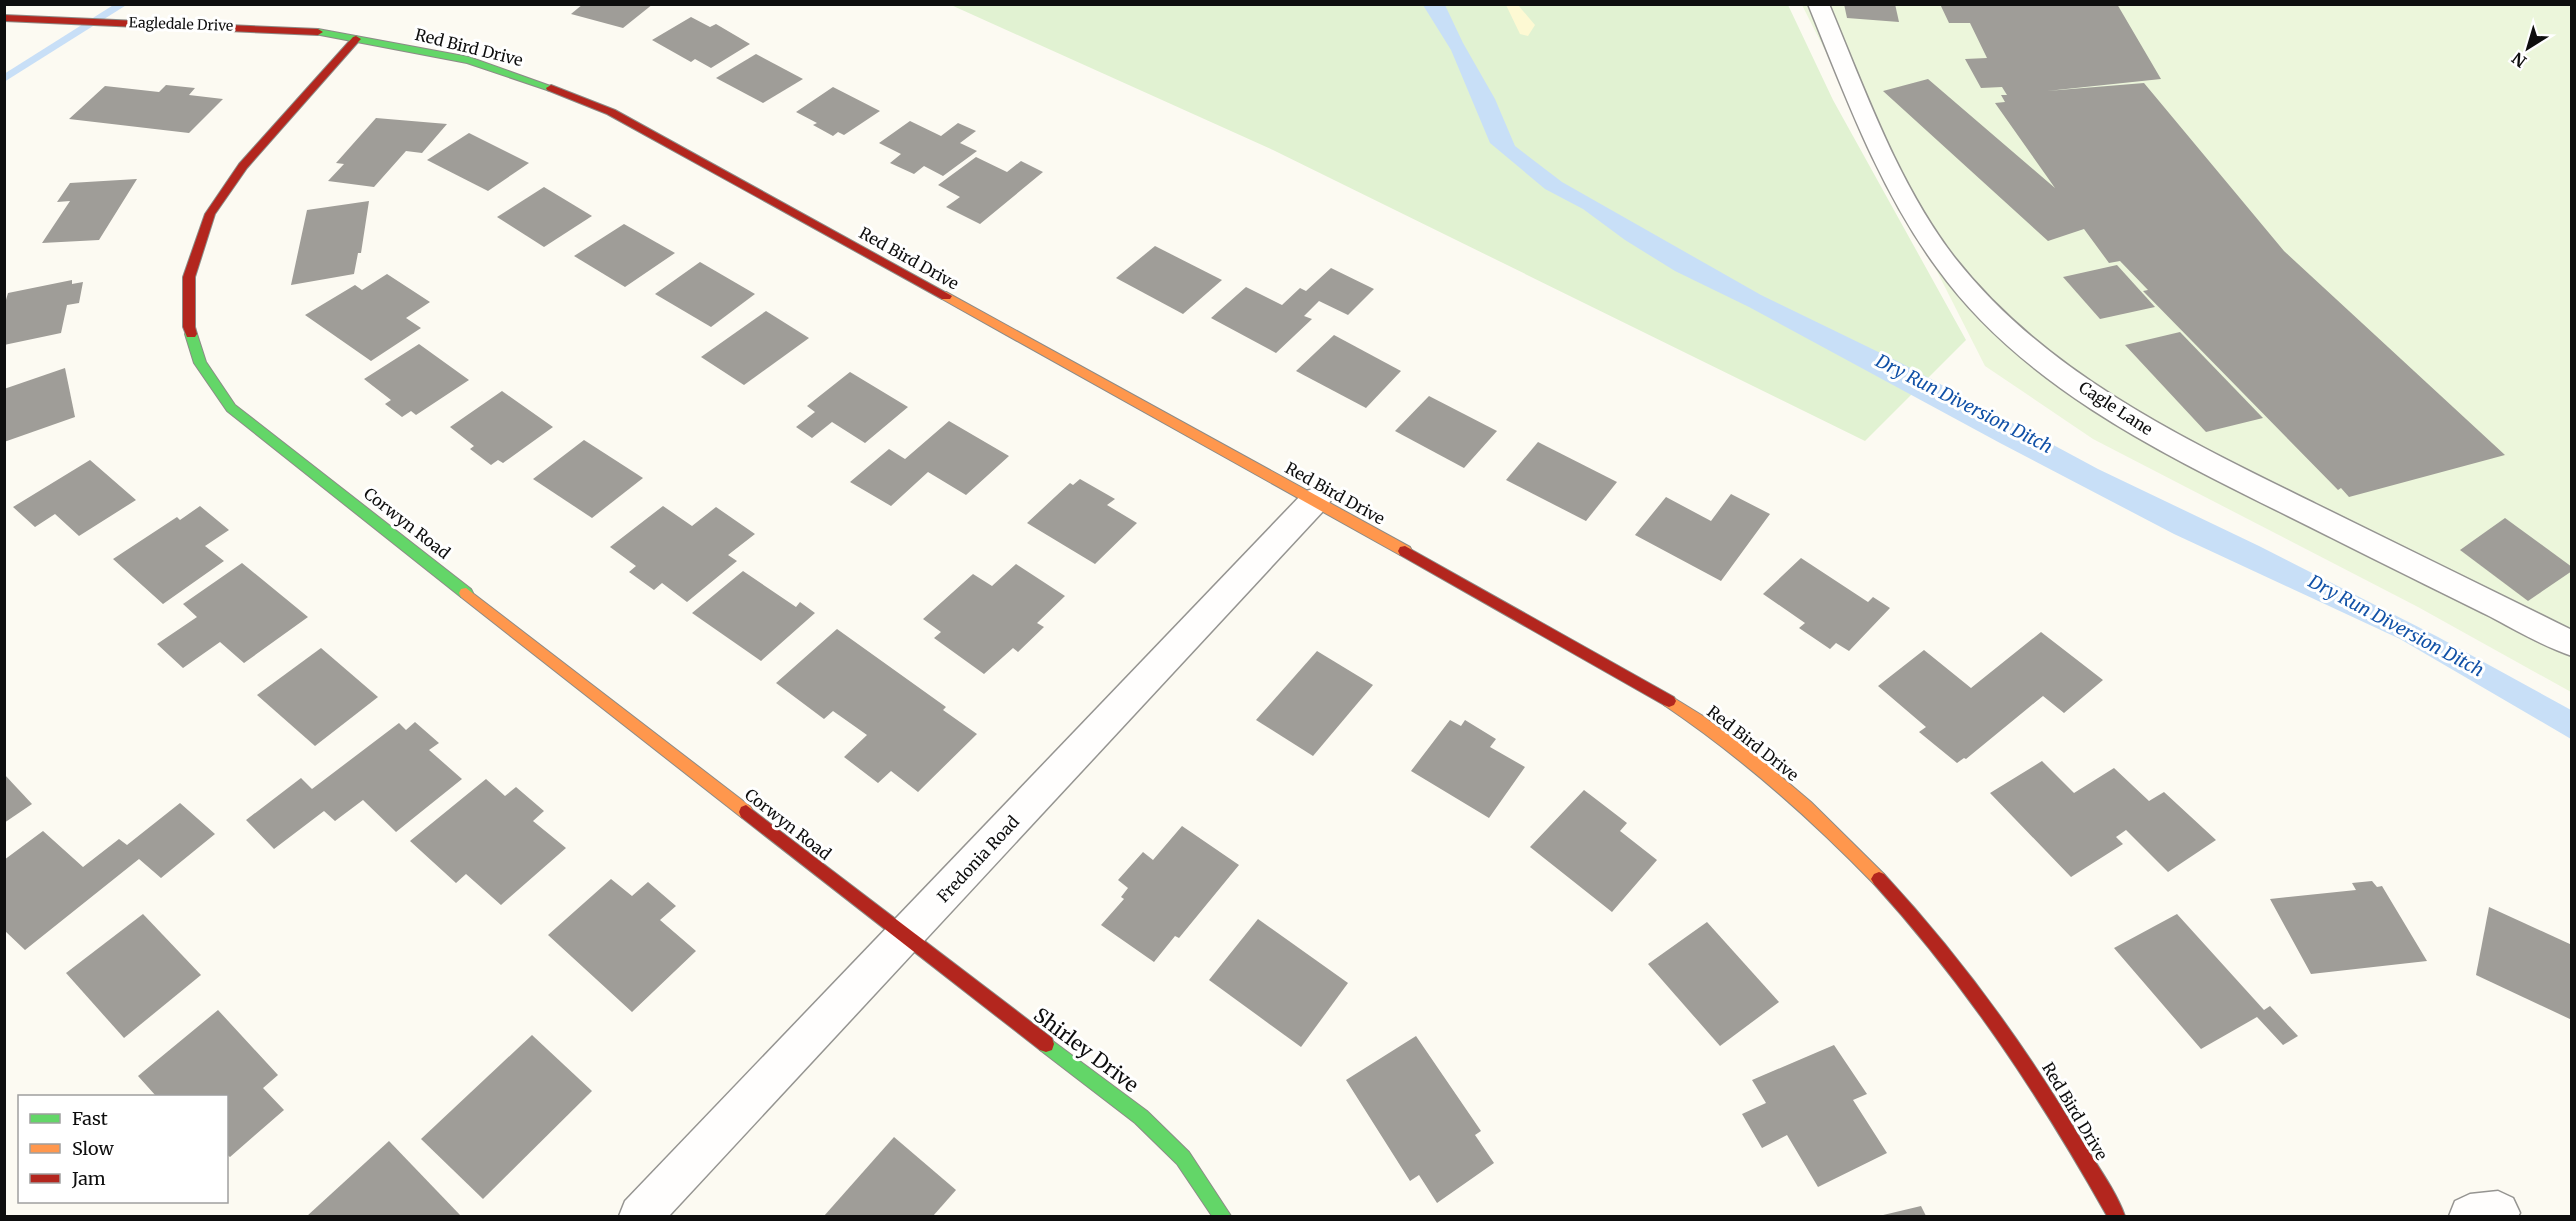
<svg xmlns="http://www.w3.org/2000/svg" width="2576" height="1221" viewBox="0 0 2576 1221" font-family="Merriweather,serif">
<rect width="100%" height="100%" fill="#fcfaf2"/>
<!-- green -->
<path fill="#e1f2d2" d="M951 5H1788L1833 100 1966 340 1865 441 1273 150Z"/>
<!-- sand -->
<path fill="#fdf9d3" d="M1506 5H1518L1535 25 1528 36 1520 34Z"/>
<!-- pitch -->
<path fill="#ecf6db" d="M1802 5H2571V692L2418 607 2093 439 1985 366Z"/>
<!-- water -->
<path fill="#c8dff7" d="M1423 5H1445L1463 43 1495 99 1515 146 1562 182 1761 295 1901 363 2098 469 2259 546 2438 637 2571 710V739L2400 639 2174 534 2000 443 1749 307 1675 271 1625 240 1583 209 1545 189 1490 143 1451 50Z"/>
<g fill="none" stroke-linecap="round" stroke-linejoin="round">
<!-- stream -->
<path fill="#c8dff7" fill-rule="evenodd" d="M115 4H128L4 82V74Z"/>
</g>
<!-- building -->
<g fill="#9f9d98">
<path d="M583 4H653L623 28 571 14Z"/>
<path d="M1844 4H1895L1899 22 1847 18Z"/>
<path d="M1940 4H2117L2161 79 2047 91 2144 83 2284 251 2505 455 2349 497 2341 488 2338 490 2143 291 2148 290 2120 261 2109 263 2084 229 2048 241 1883 91 1928 79 2055 188 1995 103 2005 102 2001 95H2007L2002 87 1981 88 1965 59 1987 58 1970 23H1949Z"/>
<path d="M691 17 710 27 716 24 750 44 711 68 695 59 691 62 652 40Z"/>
<path d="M756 54 803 79 763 103 716 78Z"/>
<path d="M166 85 195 88 189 95 223 99 189 133 69 119 105 86 159 92Z"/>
<path d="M833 87 880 111 844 135 838 132 833 136 813 125 817 123 796 112Z"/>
<path d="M376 118 447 124 422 153 406 151 374 187 328 181 344 164 336 163Z"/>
<path d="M910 121 941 136 958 123 976 131 960 143 977 151 943 176 924 166 914 174 890 163 901 154 879 143Z"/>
<path d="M469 133 529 163 488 191 427 160Z"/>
<path d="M976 157 1007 172 1021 161 1043 172 980 224 946 207 960 197 938 185Z"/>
<path d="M137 179 99 240 42 243 70 201 57 202 70 183Z"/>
<path d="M544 187 592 216 544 247 497 217Z"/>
<path d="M369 201 361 253H358L354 274 291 285 307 210Z"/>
<path d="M624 224 675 253 625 287 574 256Z"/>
<path d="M1155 246 1222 280 1183 314 1116 278Z"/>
<path d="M700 262 755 294 711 327 655 294Z"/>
<path d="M2117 265 2155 307 2100 319 2063 277Z"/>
<path d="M1331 268 1374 289 1348 315 1319 301 1304 316 1312 319 1276 353 1211 318 1246 287 1282 305 1300 288 1306 291Z"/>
<path d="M387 274 430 302 406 318 421 328 371 361 305 315 355 285 362 290Z"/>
<path d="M72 280V284L83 282 79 303 67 305 61 333 4 345V307L8 293Z"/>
<path d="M766 311 809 338 744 385 701 357Z"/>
<path d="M2180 332 2263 418 2206 432 2125 345Z"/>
<path d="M1334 335 1401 371 1366 408 1296 371Z"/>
<path d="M419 344 469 380 416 415 411 411 402 417 385 404 391 400 364 379Z"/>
<path d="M65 368 75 417 4 442V389Z"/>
<path d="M850 372 908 407 865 443 832 422 812 438 796 427 815 412 807 406Z"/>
<path d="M502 391 553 427 503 463 498 460 491 465 470 449 474 446 450 427Z"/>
<path d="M1429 396 1497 431 1464 468 1395 431Z"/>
<path d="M949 421 1009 456 966 495 928 472 891 506 850 482 889 449 905 459Z"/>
<path d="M584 440 643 478 592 518 533 479Z"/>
<path d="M1538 442 1617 482 1586 521 1506 480Z"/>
<path d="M90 460 136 500 79 536 55 514 35 527 13 507Z"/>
<path d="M1080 479 1115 499 1107 505 1137 523 1095 564 1027 523 1070 483 1073 485Z"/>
<path d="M1731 494 1770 514 1721 581 1635 535 1666 497 1711 521Z"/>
<path d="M200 506 229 530 205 546 224 561 163 604 113 559 177 517 180 520Z"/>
<path d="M663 506 692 526 716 507 755 534 728 555 737 561 687 602 662 583 654 590 629 572 636 566 610 547Z"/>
<path d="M2505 518 2572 567V571L2528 601 2460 550Z"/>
<path d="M1801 558 1868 602 1873 597 1890 608 1849 651 1836 643 1830 649 1799 628 1805 623 1763 594Z"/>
<path d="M242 563 308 617 244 663 220 642 183 668 157 644 197 617 183 604Z"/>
<path d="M1016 564 1065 596 1037 623 1044 627 1018 652 1013 648 984 674 934 638 941 632 923 619 973 574 992 586Z"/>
<path d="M743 571 796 607 800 602 815 613 761 661 692 613Z"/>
<path d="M837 629 946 707 943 710 977 734 918 792 891 771 878 783 844 757 867 735 833 711 824 719 776 683Z"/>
<path d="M2041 632 2103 680 2064 713 2043 696 1966 759 1964 758 1957 763 1919 732 1926 727 1878 686 1924 650 1971 688Z"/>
<path d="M321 648 378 697 315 746 257 695Z"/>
<path d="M1317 651 1373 685 1313 756 1256 720Z"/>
<path d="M1450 720 1461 726 1465 720 1496 739 1490 747 1525 767 1489 818 1411 771Z"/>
<path d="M415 722 439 743 429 750 462 779 396 832 363 800 335 821 324 811 274 849 246 820 301 778 312 789 399 723 406 730Z"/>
<path d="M2042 761 2074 793 2114 768 2149 801 2164 792 2216 840 2168 872 2126 830 2116 837 2123 844 2071 877 1990 793Z"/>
<path d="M4 774 32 804 4 823Z"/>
<path d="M486 779 505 796 516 787 544 811 533 821 566 848 501 905 466 874 456 883 410 841Z"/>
<path d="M1584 790 1627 823 1620 831 1657 860 1612 912 1530 847Z"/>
<path d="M180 803 215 834 161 878 139 859 25 950 4 930V860L43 831 83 867 119 839 127 845Z"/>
<path d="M1182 826 1239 865 1179 938 1175 936 1154 962 1101 925 1124 899 1121 897 1128 888 1118 880 1143 852 1153 860Z"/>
<path d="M611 879 632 896 648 882 676 906 660 920 696 951 632 1012 548 935Z"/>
<path d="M2372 881 2377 887 2382 886 2427 961 2311 974 2270 899 2356 890 2352 883Z"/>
<path d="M2489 907 2572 945V1020L2476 975Z"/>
<path d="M143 914 201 975 124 1038 66 973Z"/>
<path d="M2177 914 2264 1010 2270 1006 2298 1036 2283 1045 2257 1017 2201 1049 2114 948Z"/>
<path d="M1258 919 1348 983 1301 1047 1209 980Z"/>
<path d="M1707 922 1779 1002 1720 1046 1648 964Z"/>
<path d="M218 1010 278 1075 263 1088 284 1110 230 1157 226 1154V1096H156L138 1076Z"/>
<path d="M532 1035 592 1091 483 1199 421 1139Z"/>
<path d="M1416 1036 1481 1131 1475 1135 1494 1163 1437 1203 1419 1175 1410 1181 1346 1080Z"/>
<path d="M1834 1045 1867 1094 1853 1100 1887 1153 1818 1187 1787 1135 1762 1148 1742 1114 1766 1103 1752 1080Z"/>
<path d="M894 1137 956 1190 933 1216H824Z"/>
<path d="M389 1141 461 1216H307Z"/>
<path d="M1921 1206 1926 1216H1879Z"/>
</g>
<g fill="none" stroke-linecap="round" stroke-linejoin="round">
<!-- lane casing -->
<g stroke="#959491" stroke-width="3">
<path id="lane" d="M1808 4H1829C1865 90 1898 184 1955 258 2047 375 2186 440 2316 504 2401 546 2487 588 2572 630V656C2542 646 2514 629 2487 615 2435 589 2383 564 2332 538 2192 467 2031 399 1937 268 1879 189 1845 95 1808 4Z"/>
</g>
<!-- street casing -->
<g stroke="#959491" stroke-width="3">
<g id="street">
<path d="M1315 488 1326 492 1331 500 1326 508 669 1216H619L625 1201 1304 492Z"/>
<path d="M2498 1191 2513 1198 2520 1213 2518 1216H2449L2455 1201 2470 1194Z"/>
</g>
</g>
<!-- fast casing -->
<g stroke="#8c8b87" stroke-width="2">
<g id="fast">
<path d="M318 29 469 57 556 88 551 91 547 90 467 63 315 34V30Z"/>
<path d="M191 330 197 334 206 362 235 405 471 589 473 593 471 597H461L227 411 194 363 185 334Z"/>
<path d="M1046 1036 1147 1111 1189 1152 1231 1216H1212L1177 1164 1135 1123 1040 1050 1038 1044 1040 1038Z"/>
</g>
</g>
<!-- slow casing -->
<g stroke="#8c8b87" stroke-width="2">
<g id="slow">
<path d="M946 292 1410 547 1412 551 1410 555H1400L942 299 940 296Z"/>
<path d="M466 588 751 807 753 812 751 817 746 819 741 817 461 597 459 593 461 589Z"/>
<path d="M1669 695 1703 716 1758 757 1811 802 1884 874 1887 879 1884 884 1879 886 1874 884C1809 817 1741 757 1664 705L1662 701 1664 697Z"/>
</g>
</g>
<!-- jam casing -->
<g stroke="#8c8b87" stroke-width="2">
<g id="jam">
<path d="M4 15 318 29 323 32 318 35 4 21Z"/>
<path d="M356 36 361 39 359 41 247 168 215 214 195 277V327L197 334 195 337H187L183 327V277L205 214 239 164 353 37Z"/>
<path d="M551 85 615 110 952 296 950 299H942L607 114 547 90 546 88Z"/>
<path d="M1405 546 1674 697 1676 701 1674 705 1669 707 1664 705 1400 555 1398 551 1400 547Z"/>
<path d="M746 805 1052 1038 1054 1044 1052 1050 1046 1052 1040 1050 741 817 739 812 741 807Z"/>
<path d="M1879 872 1884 874C1960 956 2025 1045 2082 1141 2097 1165 2116 1191 2125 1216H2107C2040 1097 1966 985 1874 884L1871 879 1874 874Z"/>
</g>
</g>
<!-- lane -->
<use href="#lane" fill="#fffefd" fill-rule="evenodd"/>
<!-- street -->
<use href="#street" fill="#fffefd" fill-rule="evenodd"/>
<!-- fast -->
<use href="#fast" fill="#63d668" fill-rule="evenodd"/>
<!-- slow -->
<use href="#slow" fill="#ff974d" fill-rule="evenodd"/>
<!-- jam -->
<use href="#jam" fill="#b3261e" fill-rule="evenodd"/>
</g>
<g text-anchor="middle" stroke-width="6" stroke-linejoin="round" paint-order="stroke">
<!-- far-street labels -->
<g font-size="14" fill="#0e0e0e" stroke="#fff">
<text transform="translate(181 24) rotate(2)" y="5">Eagledale Drive</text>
</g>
<!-- street labels -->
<g font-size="16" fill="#0e0e0e" stroke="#fff">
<text transform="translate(469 47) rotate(14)" y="6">Red Bird Drive</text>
<text transform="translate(909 258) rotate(29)" y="6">Red Bird Drive</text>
<text transform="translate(2116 408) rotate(33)" y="6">Cagle Lane</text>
<text transform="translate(1335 493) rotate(29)" y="6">Red Bird Drive</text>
<text transform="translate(407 523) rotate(38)" y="6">Corwyn Road</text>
<text transform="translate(1753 743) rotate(38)" y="6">Red Bird Drive</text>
<text transform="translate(788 824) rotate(38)" y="6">Corwyn Road</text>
<text transform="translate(978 859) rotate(-47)" y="6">Fredonia Road</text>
<text transform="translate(2075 1111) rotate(59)" y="6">Red Bird Drive</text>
</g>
<!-- water labels -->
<g font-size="18" font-style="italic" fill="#1151a7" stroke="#fff">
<text transform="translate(1964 404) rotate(27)" y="6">Dry Run Diversion Ditch</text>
<text transform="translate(2396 626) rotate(28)" y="6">Dry Run Diversion Ditch</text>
</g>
<!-- near-street labels -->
<g font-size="20" fill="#0e0e0e" stroke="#fff">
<text transform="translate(1086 1050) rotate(37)" y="7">Shirley Drive</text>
</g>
</g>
<!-- border -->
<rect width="2576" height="1221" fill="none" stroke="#0e0e0e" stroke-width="12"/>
<!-- legend -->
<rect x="18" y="1095" width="210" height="108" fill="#ffffff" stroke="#9f9f9f" stroke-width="1.5"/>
<rect x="30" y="1114" width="30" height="9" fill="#63d668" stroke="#9f9f9f" stroke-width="1.5"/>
<text x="72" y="1125" font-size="18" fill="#0e0e0e">Fast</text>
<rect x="30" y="1144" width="30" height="9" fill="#ff974d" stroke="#9f9f9f" stroke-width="1.5"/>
<text x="72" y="1155" font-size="18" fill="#0e0e0e">Slow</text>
<rect x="30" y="1174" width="30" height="9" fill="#b3261e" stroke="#9f9f9f" stroke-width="1.5"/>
<text x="72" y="1185" font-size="18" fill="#0e0e0e">Jam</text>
<!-- north arrow -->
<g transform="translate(2528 48) rotate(217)" stroke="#ffffff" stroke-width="4.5" paint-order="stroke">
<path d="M0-4.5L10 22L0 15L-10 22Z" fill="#0e0e0e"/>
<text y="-9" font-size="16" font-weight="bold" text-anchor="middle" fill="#0e0e0e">N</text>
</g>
</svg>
